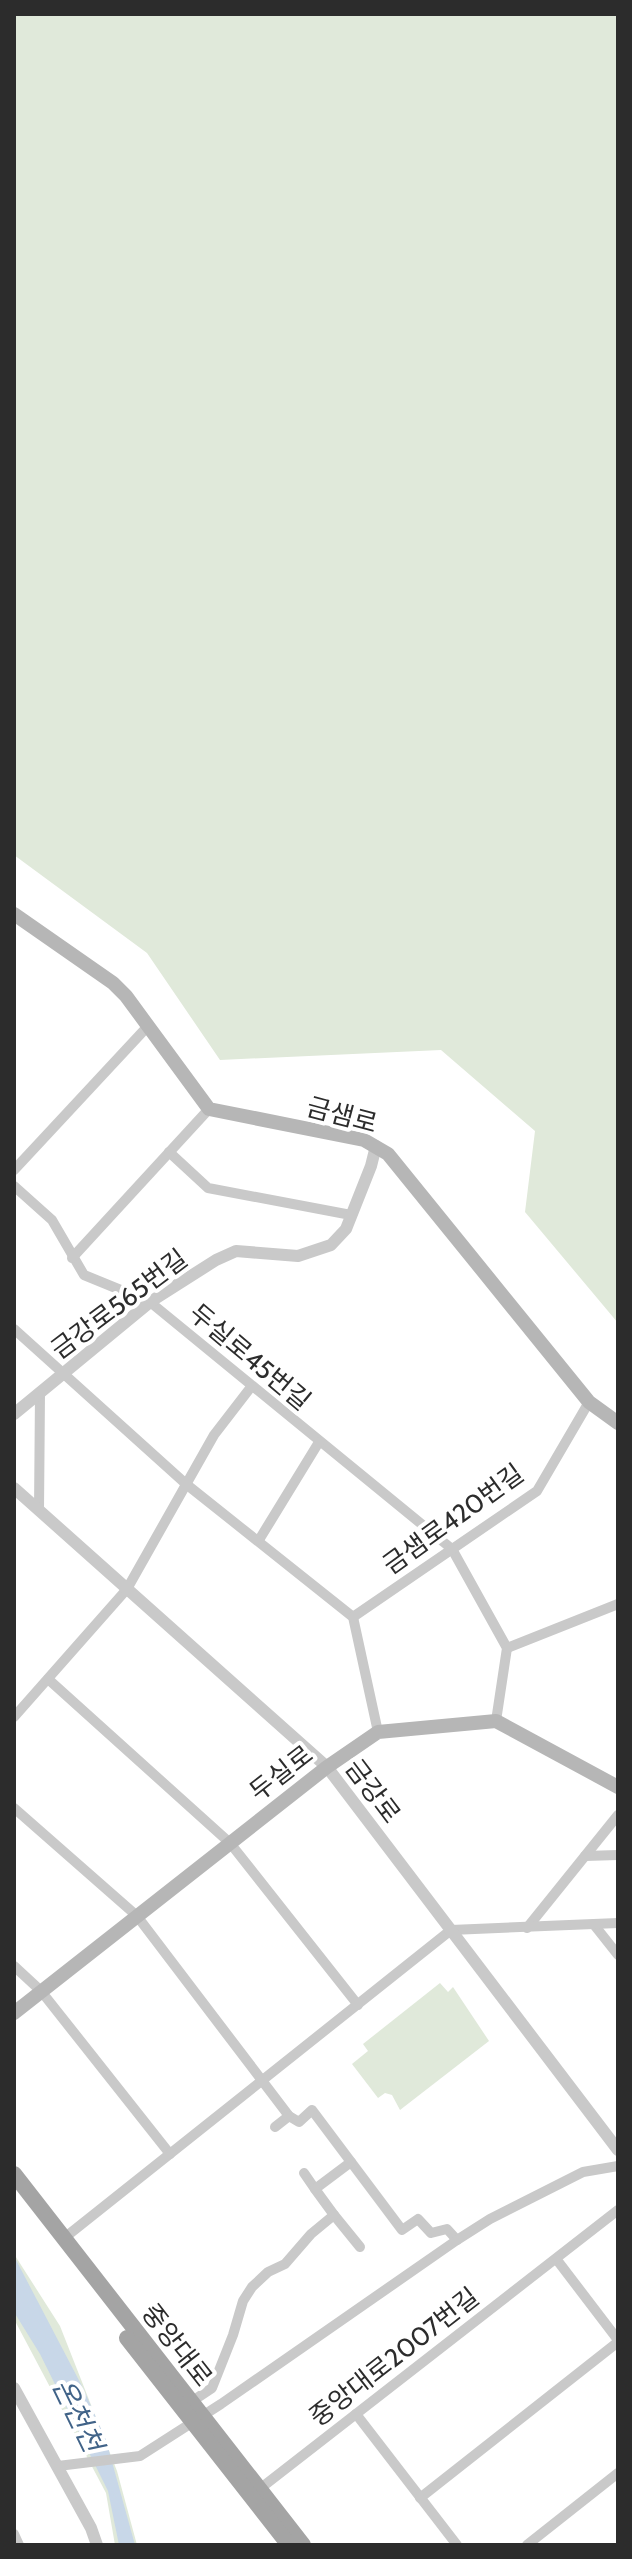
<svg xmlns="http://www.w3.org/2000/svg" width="632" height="2559" viewBox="0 0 632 2559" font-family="Cabin,'Noto Sans KR',sans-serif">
<rect width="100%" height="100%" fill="#fff"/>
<!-- green -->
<g fill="#e0e9da">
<path d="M14 14H618V1323L525 1212 535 1131 441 1050 220 1060 147 953 14 855Z"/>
<path d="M440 1983 448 1992 453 1987 489 2041 400 2110 392 2095 385 2093 378 2098 352 2064 368 2051 363 2044Z"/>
<path d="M14 2254 60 2326 117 2471 137 2545H115L106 2493 14 2319Z"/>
</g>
<!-- water -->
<path fill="#c8d7e8" d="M14 2256 83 2388 106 2440 135 2545H119L108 2491 40 2354 14 2312Z"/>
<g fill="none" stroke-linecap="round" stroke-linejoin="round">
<!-- minor -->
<g stroke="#c9c9c9" stroke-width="10">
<path d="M169 1152 208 1188 351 1215"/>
<path d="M14 1170 148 1026"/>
<path d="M14 1186 52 1220 84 1275 150 1302 452 1549 507 1648 496 1721"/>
<path d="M72 1258 209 1109"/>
<path d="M14 1329 186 1484 353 1617 378 1732"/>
<path d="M39 1510 40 1393"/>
<path d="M259 1540 319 1442"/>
<path d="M353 1617 537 1491 589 1402"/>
<path d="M507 1648 618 1604"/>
<path d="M48 1679 230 1843 358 2005"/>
<path d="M14 1717 127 1589 214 1435 251 1387"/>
<path d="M14 1808 137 1916 289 2116 299 2122 312 2110 402 2230 418 2219 431 2233 447 2229 457 2240"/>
<path d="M585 1856 618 1855"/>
<path d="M595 1926 618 1955"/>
<path d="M527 1928 618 1815"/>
<path d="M14 1966 41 1991 170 2154"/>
<path d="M275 2127 289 2116"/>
<path d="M304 2173 315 2189"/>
<path d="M334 2215 360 2247"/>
<path d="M63 2239 451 1930 618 1923"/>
<path d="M557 2260 618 2340"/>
<path d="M191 2402 212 2388 233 2335 243 2301 252 2287 268 2272 285 2264 311 2234 334 2215 315 2189 351 2162"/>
<path d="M356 2414 457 2545"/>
<path d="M58 2466 140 2456 221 2404 457 2240 490 2219 583 2172 618 2166"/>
<path d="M257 2491 618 2210"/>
<path d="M420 2498 618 2342"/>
<path d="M14 2534 19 2545"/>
<path d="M527 2545 618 2473"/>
</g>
<!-- tertiary -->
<g stroke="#c9c9c9" stroke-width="12">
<path d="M14 1414 150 1302 216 1260 236 1251 298 1256 331 1245 346 1229 371 1166 376 1146"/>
<path d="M14 1488 327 1767 618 2150"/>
<path d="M14 2388 91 2528 97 2545"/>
</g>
<!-- secondary -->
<g stroke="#b6b6b6" stroke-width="14">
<path d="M14 914 113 983 126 996 209 1109 364 1140 388 1154 589 1402 618 1423"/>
<path d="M14 2013 327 1767 378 1732 496 1721 618 1787"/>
</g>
<!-- primary -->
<g stroke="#a4a4a4" stroke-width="16">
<path d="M14 2174 303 2545"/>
<path d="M127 2338 289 2545"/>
</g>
</g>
<g text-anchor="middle" stroke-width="8" stroke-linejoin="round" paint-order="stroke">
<!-- street labels -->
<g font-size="26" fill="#2c2c2c" stroke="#fff">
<text transform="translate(342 1115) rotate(15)" y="9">금샘로</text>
<text transform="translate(119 1304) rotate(-37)" y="9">금강로565번길</text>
<text transform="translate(250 1357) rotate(40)" y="9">두실로45번길</text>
<text transform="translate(453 1519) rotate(-36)" y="9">금샘로420번길</text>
<text transform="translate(281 1773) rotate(-38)" y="9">두실로</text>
<text transform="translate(373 1791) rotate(53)" y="9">금강로</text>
<text transform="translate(177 2345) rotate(52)" y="9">중앙대로</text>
<text transform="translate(394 2357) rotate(-38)" y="9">중앙대로2007번길</text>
</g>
<!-- water labels -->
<g font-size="28" font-style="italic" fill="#416388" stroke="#fff">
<text transform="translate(78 2415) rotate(64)" y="10">온천천</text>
</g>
</g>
<!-- border -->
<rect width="632" height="2559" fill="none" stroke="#2c2c2c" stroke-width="32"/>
</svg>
